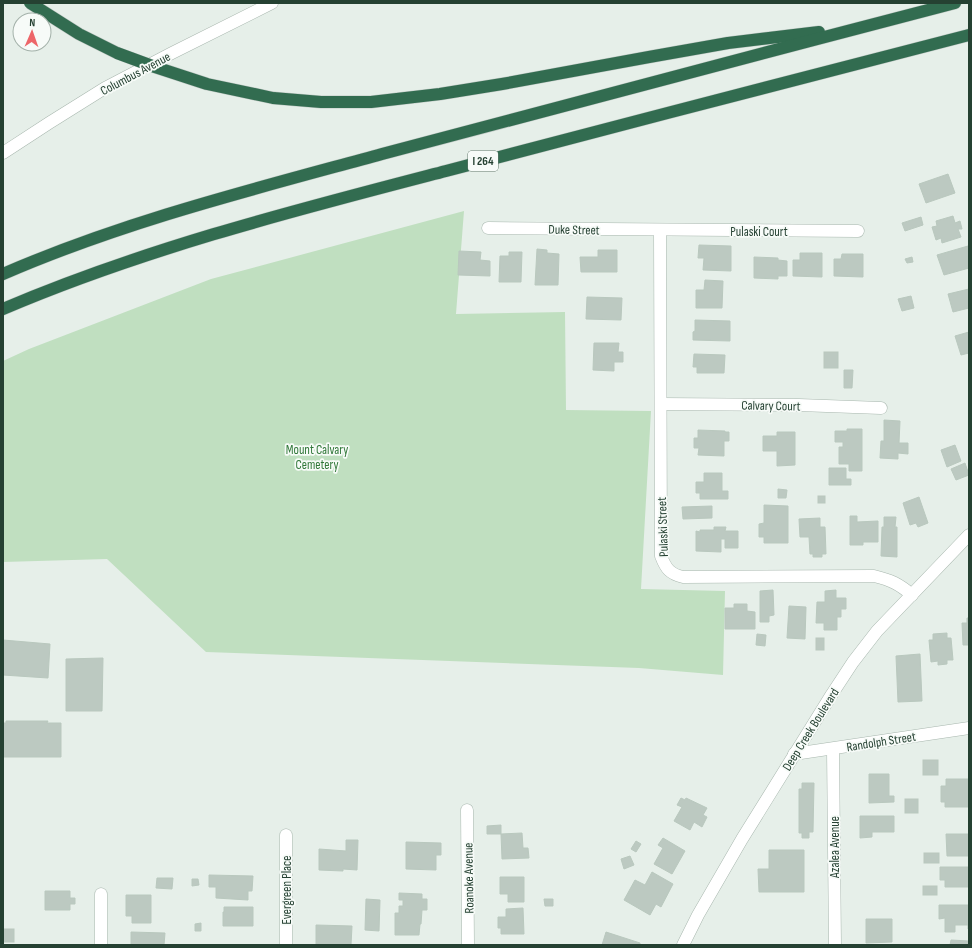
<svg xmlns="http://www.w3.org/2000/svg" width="972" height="948" viewBox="0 0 972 948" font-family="'Sofia Sans Condensed',sans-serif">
<rect width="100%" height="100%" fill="#e6efe9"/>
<!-- green -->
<path fill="#c0dfc0" d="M464 211 456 314 565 312 566 410 651 411 641 589 725 591 723 675 639 668 206 652 107 559 3 562V361L29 349 211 279Z"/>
<!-- building -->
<g fill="#bcc9c1" stroke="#b9c8be">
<path d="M948 174 955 193 926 203 919 184Z"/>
<path d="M953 216 955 223 960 221 962 229H958L961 237 942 243 941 238 936 240 932 227 937 226 936 221Z"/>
<path d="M921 217 923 225 905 231 902 223Z"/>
<path d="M699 245 731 246V271L703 270 704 258H698Z"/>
<path d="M968 246 969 249V268L944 275 937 255Z"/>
<path d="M537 249 547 250V253L559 254 558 285H535Z"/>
<path d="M598 250H617V272H581L580 257H598Z"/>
<path d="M459 251 481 252 480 260 490 261V276L458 275Z"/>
<path d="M509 252H522L521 282H499L500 256H509Z"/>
<path d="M800 253H822V277L793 276V260H800Z"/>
<path d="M842 254H863V277L834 276V259H841Z"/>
<path d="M754 257 778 258V260L787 261V276H778V279L754 278Z"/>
<path d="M912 257 913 262 907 263 905 259Z"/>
<path d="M705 280 723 281 722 308H696V290H704Z"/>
<path d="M969 289V308L953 312 948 294Z"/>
<path d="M911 296 914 308 902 311 898 299Z"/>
<path d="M587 297 622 298 621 320 586 319Z"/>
<path d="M695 320 730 321V341L693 340V332L695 331Z"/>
<path d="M969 332V353L961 355 955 336Z"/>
<path d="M594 343H619L618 352H623V362H614V371L593 370Z"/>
<rect x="824" y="352" width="14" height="16"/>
<path d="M694 354 725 355 724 373H697V367H693Z"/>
<path d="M844 370H853L852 388H844Z"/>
<path d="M884 420 900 421 899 443H908V454L898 453V459L880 458 881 441H884Z"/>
<path d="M847 429H862V471H849V464H839V447H843V442H835V431H847Z"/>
<path d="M698 430 725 431V432H729V441H724V456L698 455 699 448H694V438H698Z"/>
<path d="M777 432H795V465L777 466V451H763V436H777Z"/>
<path d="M955 445 961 461 947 467 941 450Z"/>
<path d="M965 463 969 475 956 480 951 469Z"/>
<path d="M829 468H846V479H851V485H829Z"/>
<path d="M704 473H722V491H728V499H700V493H696V482H704Z"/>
<path d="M778 489 787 490 786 498H778Z"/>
<rect x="818" y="496" width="7" height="7"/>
<path d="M919 497 928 523 918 527 916 523 910 525 903 503Z"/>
<path d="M764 505 788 506V543H764V537H759V524L764 523Z"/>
<path d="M712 506V518L683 519 682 507Z"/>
<path d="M850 516H857V522L878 521V542H863V545H850Z"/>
<path d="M884 517H896L895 527H897V557L881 556 882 527H884Z"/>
<path d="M820 518V527H825L826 554H822V557H813V554H810L809 537H800L799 519Z"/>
<path d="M714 527H726L725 531H738V548H725V539H721V552L696 551V531L700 532V530H714Z"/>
<path d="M773 590 774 615 769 616V622H760V591Z"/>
<path d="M836 590V598H846V609H841V617H837V630H824V623H816L817 602H825V591Z"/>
<path d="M734 604H747V611L755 612V629H725V608H734Z"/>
<path d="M789 606 806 607 805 639 787 638Z"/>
<path d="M967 618H969V645H963L962 623H967Z"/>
<path d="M947 633V638H951L953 660H947V664L938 665V661L931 662 929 640H933V634Z"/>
<path d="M757 634 766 635 765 646 756 645Z"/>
<rect x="816" y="638" width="8" height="12"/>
<path d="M3 640 50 644 48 678 3 675Z"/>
<path d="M920 654 922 701 898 702 896 656Z"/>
<path d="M103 658 102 711H66V659Z"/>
<path d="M6 721H48L47 723H61V757H3V723H6Z"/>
<rect x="923" y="760" width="15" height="15"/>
<path d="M869 774H889V796H894V802L869 803Z"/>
<path d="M946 779H969V807H945V802H941V786H946Z"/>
<path d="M802 783H814L813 832H809V838H802V833H799V789H802Z"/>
<path d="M681 798 685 800 686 798 707 808 703 815 707 817 702 827 694 822 690 830 674 821 682 807 677 805Z"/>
<rect x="905" y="799" width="13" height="14"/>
<path d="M860 816H894V832H872V837L860 838Z"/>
<path d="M501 825V834H487V826Z"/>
<path d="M522 833 523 848H528L529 858 502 859 501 834Z"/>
<path d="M946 834H969V856H947Z"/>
<path d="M663 838 685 851 672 874 654 864 663 848 658 845Z"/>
<path d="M346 840H358L357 870 343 869V871L319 870V849L346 851Z"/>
<path d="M636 841 641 844 636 852 631 849Z"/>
<path d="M406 842 441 843V855H436V870L406 869Z"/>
<path d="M769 850H804V892H759L758 869H769Z"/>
<rect x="924" y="853" width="15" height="10"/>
<path d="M630 856 634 865 624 869 621 859Z"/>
<path d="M940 867H969V887H945V880H940Z"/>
<path d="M652 872 673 884 661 907 656 904 650 915 624 900 635 880 645 885Z"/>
<path d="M209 875 253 876 252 891H248V900L216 898V887H209Z"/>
<path d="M500 877H524V902H508V894H500Z"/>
<path d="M157 878H173L172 889 156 888Z"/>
<path d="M192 879H198L199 885 192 886Z"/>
<rect x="923" y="886" width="14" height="9"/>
<path d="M45 891H70V898H75V904H70V910H45Z"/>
<path d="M399 893 422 894V899H427V910H422L421 924H420L419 935H395V913H399V906H403V900H399Z"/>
<path d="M126 895H151V923H132V916H126Z"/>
<path d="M366 899 380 900 379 931 365 930Z"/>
<path d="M544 899H553V906H545Z"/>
<path d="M939 905H969V929H968V925H955V932H945V918L939 919Z"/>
<path d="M224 907H253V926H223V912H224Z"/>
<path d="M523 908 524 934H501V928H498V917H506V909Z"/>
<path d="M866 919H892V942L866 943Z"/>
<path d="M201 923V931H195V924Z"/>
<path d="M316 925 352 926 351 945H316Z"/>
<rect x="3" y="929" width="11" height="13"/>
<path d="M131 932 165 933 164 945H131Z"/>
<path d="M606 932 640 943V945H602Z"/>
<path d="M951 940 969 941V945H950Z"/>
</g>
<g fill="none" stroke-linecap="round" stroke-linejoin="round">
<!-- minor casing -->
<g stroke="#a8b7ae" stroke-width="13">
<g id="minor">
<path d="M3 153 49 123 105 88 172 53 272 3"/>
<path d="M488 228 858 231"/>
<path d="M660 230 661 556C666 569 670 574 683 577L874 576C891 580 899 584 912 595"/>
<path d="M661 404 799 405 881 408"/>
<path d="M833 749 835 945"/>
<path d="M794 754 969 728"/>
<path d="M467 810 468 945"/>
<path d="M101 894V945"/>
<path d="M286 945V835"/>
<path d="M683 945 698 915 742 839 832 694 853 662 877 631 969 535"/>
</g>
</g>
<!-- highway casing -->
<g stroke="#c2cac6" stroke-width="13">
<g id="highway">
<path d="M273 98 321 102H371L440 94 502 84 649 57 728 43 819 32"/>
<path d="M3 274C125 221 254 189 382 154 573 102 764 53 955 3"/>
<path d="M3 309C146 248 296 210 446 171 620 125 795 80 969 35"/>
</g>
</g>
<!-- minor -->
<use href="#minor" stroke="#fff" stroke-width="12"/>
<!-- highway -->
<use href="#highway" stroke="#326c50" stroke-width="12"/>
<!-- highway-bridge casing -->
<g stroke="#c2cac6" stroke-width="13" stroke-linecap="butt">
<path id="highway-bridge" d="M30 3 79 34 117 53 155 67 207 84 273 98"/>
</g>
<!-- highway-bridge -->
<use href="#highway-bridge" stroke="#326c50" stroke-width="12"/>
</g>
<g text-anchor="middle" stroke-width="3.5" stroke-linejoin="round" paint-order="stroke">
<!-- shield labels -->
<rect fill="#f7fbf8" stroke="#64796d" stroke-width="1" x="468" y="151" width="30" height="20" rx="3"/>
<g font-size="12" font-weight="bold" fill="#254132">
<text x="483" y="165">I 264</text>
</g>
<!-- street labels -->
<g font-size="13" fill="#254132" stroke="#f7fbf8">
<text transform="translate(135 73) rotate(-28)" y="5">Columbus Avenue</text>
<text transform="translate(574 229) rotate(1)" y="5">Duke Street</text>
<text x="759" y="236">Pulaski Court</text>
<text transform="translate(771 405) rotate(1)" y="5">Calvary Court</text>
<text transform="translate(662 527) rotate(-92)" y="5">Pulaski Street</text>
<text transform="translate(810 729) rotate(-58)" y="5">Deep Creek Boulevard</text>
<text transform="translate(881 741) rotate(-9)" y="5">Randolph Street</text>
<text transform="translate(834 847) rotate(-90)" y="5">Azalea Avenue</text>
<text transform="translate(468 878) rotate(-91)" y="5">Roanoke Avenue</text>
<text transform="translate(286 890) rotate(-90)" y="5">Evergreen Place</text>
</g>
<!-- park labels -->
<g font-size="13" fill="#307738" stroke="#f7fbf8">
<text x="317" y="454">Mount Calvary<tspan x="317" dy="15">Cemetery</tspan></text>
</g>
</g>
<!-- border -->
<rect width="972" height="948" fill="none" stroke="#254132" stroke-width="8"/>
<!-- north arrow -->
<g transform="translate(32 32) rotate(2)"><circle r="19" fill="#f7fbf8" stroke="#a3b1a9"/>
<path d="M0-3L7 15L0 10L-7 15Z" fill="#ed6669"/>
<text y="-6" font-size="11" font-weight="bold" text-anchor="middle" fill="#254132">N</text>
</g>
</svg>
